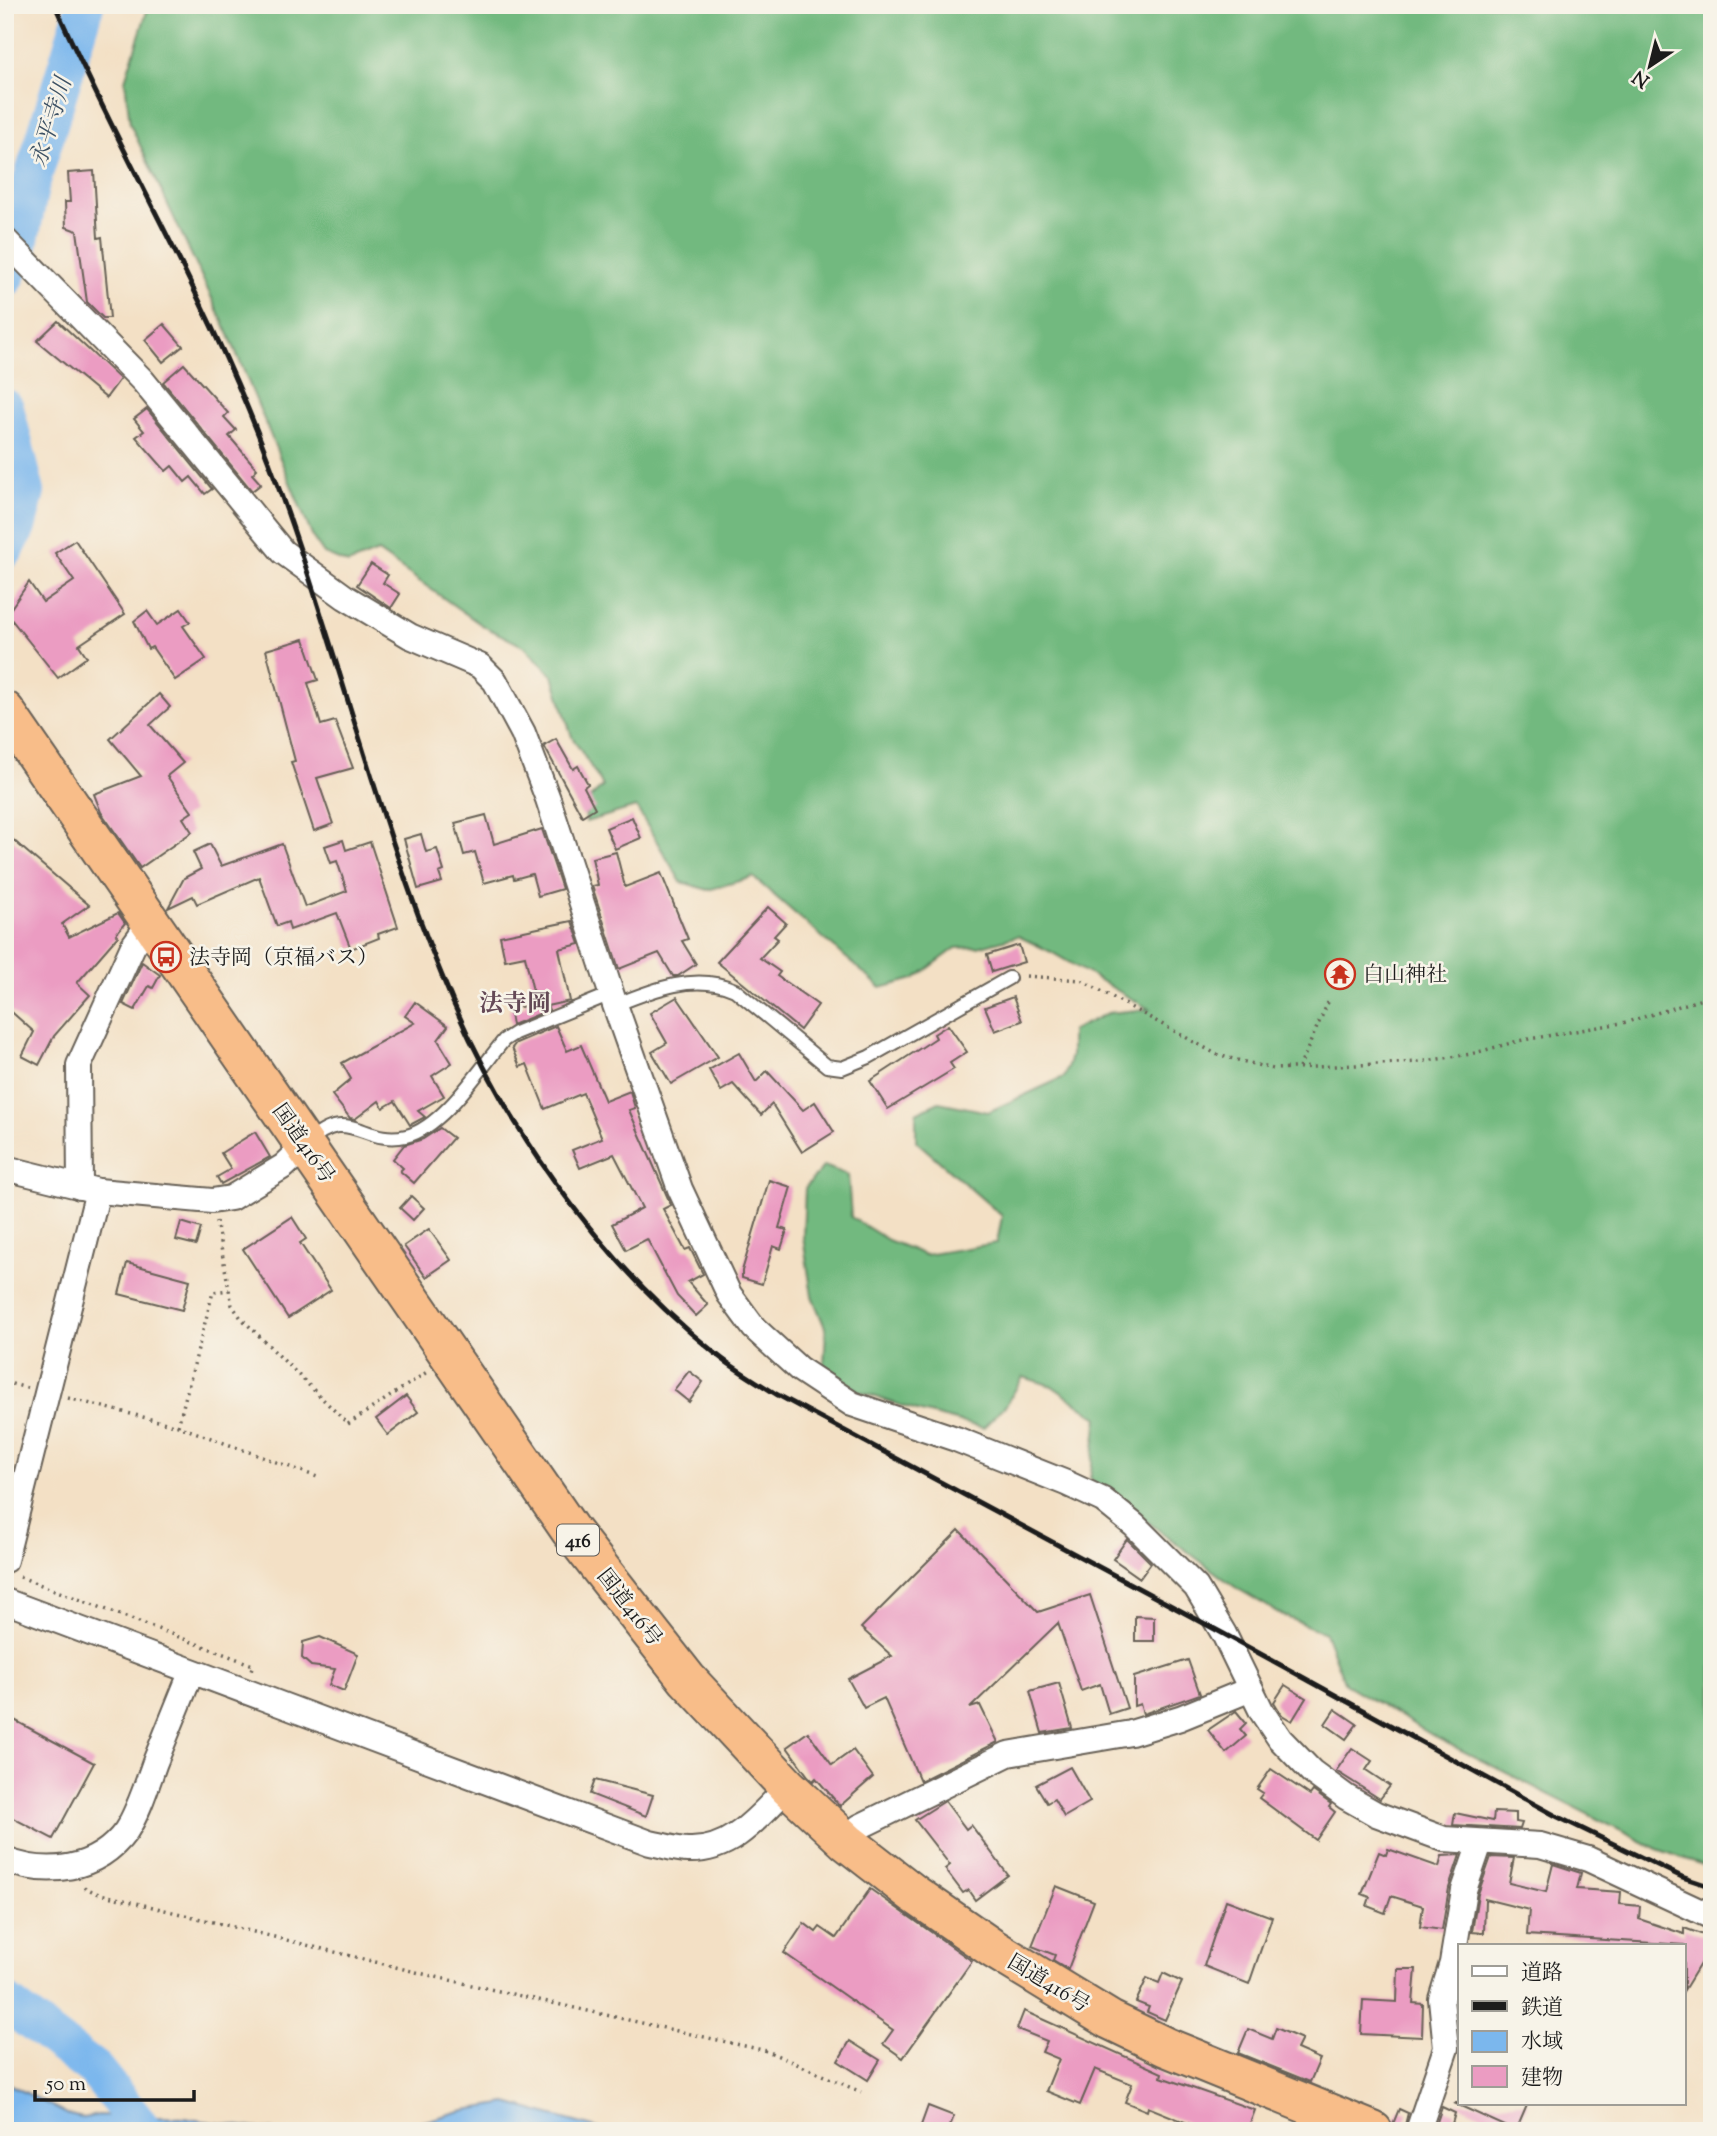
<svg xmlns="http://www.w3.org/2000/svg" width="1717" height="2136" viewBox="0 0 1717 2136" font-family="'Sorts Mill Goudy','Noto Serif JP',serif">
<rect width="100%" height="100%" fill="#f7f3e8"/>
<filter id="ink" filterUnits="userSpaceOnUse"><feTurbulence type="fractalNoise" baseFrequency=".0143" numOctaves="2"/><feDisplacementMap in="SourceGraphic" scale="14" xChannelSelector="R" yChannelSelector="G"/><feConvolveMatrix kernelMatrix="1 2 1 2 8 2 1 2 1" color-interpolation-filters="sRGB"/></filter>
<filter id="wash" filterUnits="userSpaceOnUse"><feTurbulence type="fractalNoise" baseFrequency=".00686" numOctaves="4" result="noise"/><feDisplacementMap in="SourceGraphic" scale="28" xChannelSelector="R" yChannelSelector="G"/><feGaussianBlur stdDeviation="1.57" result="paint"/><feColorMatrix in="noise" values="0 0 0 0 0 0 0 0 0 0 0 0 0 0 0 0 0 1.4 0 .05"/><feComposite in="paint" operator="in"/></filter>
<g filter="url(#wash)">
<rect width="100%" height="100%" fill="#f3e0c5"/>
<!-- forest -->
<path fill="#72b97f" stroke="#476a4e" stroke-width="2" d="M149 5H1712V1868L1657 1849 1439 1739 1345 1684 1325 1633 1284 1616 1235 1587 1090 1479 1098 1418 1052 1386 1023 1377 1006 1405 983 1428 917 1411 858 1391 824 1365 826 1330 812 1296 803 1237 805 1188 824 1166 848 1175 851 1217 888 1240 925 1255 997 1243 1002 1216 916 1141V1113L939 1102 988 1112 1064 1077 1071 1056V1031L1108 1013 1149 1009 1051 952 1018 936 978 947 956 948 914 979 881 988 753 877 708 890 681 882 636 807 586 822 585 803 603 786 572 737 553 676 525 647 483 626 378 552 348 564 324 554 313 538 229 335 130 124 125 80Z"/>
<!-- water -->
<g fill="#7bb7ed" stroke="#4c6a84" stroke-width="2">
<path d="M5 2082 69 2115 83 2118 98 2115 183 2118 274 2131H5Z"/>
<path d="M507 2103 607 2131H392L460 2111Z"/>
</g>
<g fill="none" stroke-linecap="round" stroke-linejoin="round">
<!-- river -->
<g stroke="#7bb7ed" stroke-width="38">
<path d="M5 279 18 250 30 187 85 5"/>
<path d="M5 408 26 492 17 527 5 550"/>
<path d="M5 2002 95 2070 144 2131"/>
</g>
</g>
<g id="blocks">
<!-- building -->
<g fill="#eb9cc2">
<path d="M94 171 98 238 102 237 110 318H103L87 302 77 231 66 227 65 202H70L68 173Z"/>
<path d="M58 321 120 379 106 398 37 341Z"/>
<path d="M164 324 183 346 163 362 145 340Z"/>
<path d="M184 364 228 413 224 417 236 430 229 436 257 469 252 474 261 484 252 491 163 382Z"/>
<path d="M147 409 212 489 205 494 191 477 185 482 172 466 166 471 136 437 144 431 134 419Z"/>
<path d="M75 540 125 614 79 645 87 657 58 678 7 614 29 582 43 602 74 581 55 553Z"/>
<path d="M371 564 388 575 383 583 400 594 391 608 357 585Z"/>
<path d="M181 609 190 622 183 626 206 659 175 680 152 647 148 649 134 621 147 611 157 625Z"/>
<path d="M304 639 318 680 308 683 321 725 335 721 353 768 317 778 333 824 314 831 291 762 295 761 266 650Z"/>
<path d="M159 694 170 707 150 725 183 763 167 776 192 812 183 818 192 832 140 868 101 812 94 794 141 776 110 739Z"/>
<path d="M556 739 573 769 578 766 588 784 584 787 595 808 582 816 544 746Z"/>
<path d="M486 815 494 844 542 829 562 889 538 896 532 874 514 879 513 875 484 883 475 852 464 855 455 823Z"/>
<path d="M632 817 641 838 615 849 606 828Z"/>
<path d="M5 833 89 905 62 924 69 937 118 913 125 923 116 934 118 936 77 983 90 995 54 1036 39 1065 22 1056 34 1032 5 1006Z"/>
<path d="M421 834 426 852 437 849 444 871 439 873 442 882 418 889 404 839Z"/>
<path d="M343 840 346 850 370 842 398 927 378 934 379 938 351 949 337 913 290 930 288 922 277 926 259 877 197 904 193 896 168 908 184 878 201 869 193 852 210 844 221 866 282 844 305 907 347 891 337 861 331 863 325 846Z"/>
<path d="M616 852 625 887 661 873 688 939 682 941 696 964 678 976H673L659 953 619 969 592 886 598 885 592 858Z"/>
<path d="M768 907 786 923 774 936 778 939 760 958 780 972 777 976 818 1005 800 1030 717 962Z"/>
<path d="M572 921 580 944 559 949 570 1001 547 1006 549 1010 512 1025 509 1009 526 1006 525 1002 535 1000 525 956 505 960 500 936Z"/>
<path d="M1019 945 1024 962 992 972 987 955Z"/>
<path d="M142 962 160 975 153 988 149 986 135 1010 123 1004Z"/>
<path d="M677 997 718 1057 671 1084 652 1052 667 1043 650 1013Z"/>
<path d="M1013 997 1022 1021 995 1031 985 1007Z"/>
<path d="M415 1002 448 1026 438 1040 452 1063 432 1076 444 1096 418 1111 425 1117 410 1125 395 1101 383 1108 379 1101 355 1119 350 1118 332 1095 351 1079 342 1063 415 1023 405 1016Z"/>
<path d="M948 1025 967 1052 950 1063 954 1069 888 1109 870 1081 936 1038 934 1034Z"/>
<path d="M556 1026 567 1051 581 1045 605 1101 630 1091 635 1108 629 1110 671 1205 663 1209 685 1250 690 1248 703 1274 688 1282 708 1305 696 1316 677 1296 647 1239 626 1250 612 1224 642 1208 614 1154 580 1168 572 1150 602 1138 583 1093 545 1109 527 1064 520 1067 512 1048 516 1043Z"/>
<path d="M739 1053 756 1082 767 1071 803 1110 815 1102 834 1132 802 1152 772 1104 761 1115 733 1084 721 1091 709 1070Z"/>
<path d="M440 1128 453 1138 414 1183 400 1171 403 1168 393 1159 404 1145 423 1139Z"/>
<path d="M255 1132 270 1157 221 1184 217 1177 231 1169 221 1153Z"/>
<path d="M769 1180 791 1187 779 1228 787 1230 781 1249 773 1246 762 1284 742 1278V1271Z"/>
<path d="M411 1196 424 1208 413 1220 400 1208Z"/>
<path d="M292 1217 306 1239 300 1243 331 1290 288 1318 243 1249Z"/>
<path d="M181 1222 201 1228 196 1245 176 1240Z"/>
<path d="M429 1229 451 1260 426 1277 404 1246Z"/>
<path d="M127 1263 190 1280 182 1310 119 1294Z"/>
<path d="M689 1371 703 1382 689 1402 674 1390Z"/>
<path d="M406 1396 418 1412 388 1435 376 1419Z"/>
<path d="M959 1530 1038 1612 1090 1595 1127 1708 1109 1714 1100 1684 1081 1691 1058 1623 970 1708 980 1705 998 1742 920 1781 884 1698 864 1708 848 1679 892 1656 861 1628Z"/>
<path d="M1127 1539 1151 1563 1140 1578 1113 1559Z"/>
<path d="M1135 1616 1154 1617V1641H1135Z"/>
<path d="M320 1637 358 1654 344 1691 329 1685 335 1669 311 1666 302 1658 303 1642Z"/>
<path d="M1188 1660 1200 1694 1143 1714 1140 1704 1134 1706V1677Z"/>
<path d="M1059 1683 1072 1728 1042 1733 1030 1691Z"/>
<path d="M1285 1685 1306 1698 1292 1721 1282 1715 1274 1702Z"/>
<path d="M1335 1709 1357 1724 1346 1739 1325 1724Z"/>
<path d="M1236 1711 1246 1723 1240 1729 1246 1736 1226 1753 1208 1730Z"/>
<path d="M5 1715 94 1763 53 1839 5 1814Z"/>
<path d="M808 1732 832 1765 853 1750 873 1777 840 1806 816 1778 813 1781 808 1776 787 1747Z"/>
<path d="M1352 1748 1372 1761 1366 1770 1390 1786 1380 1799 1336 1771Z"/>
<path d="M1070 1767 1090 1802 1064 1817 1054 1799 1047 1803 1036 1785Z"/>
<path d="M1271 1769 1310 1795 1313 1791 1331 1804 1329 1807 1335 1812 1316 1840 1259 1798 1263 1793 1257 1789Z"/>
<path d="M595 1780 653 1795 646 1816 590 1794Z"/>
<path d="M945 1801 966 1829 971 1825 1008 1875 975 1900 968 1890 963 1893 945 1869 950 1865 915 1820Z"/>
<path d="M1494 1812 1516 1813V1822L1522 1823 1520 1829 1453 1825 1455 1813 1493 1821Z"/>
<path d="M1388 1849 1439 1867 1442 1856 1460 1855 1449 1888 1442 1930 1420 1927 1423 1906 1391 1896 1385 1913 1367 1906 1370 1897 1362 1894 1379 1852 1386 1855Z"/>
<path d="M1491 1857 1514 1858 1509 1883 1546 1892 1553 1864 1581 1873 1577 1889 1621 1892 1620 1904 1640 1906 1639 1919 1684 1934V1928L1712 1938V1965L1703 1959 1684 1990V1945L1527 1935 1529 1910 1485 1899 1484 1933 1472 1932 1478 1894Z"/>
<path d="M1056 1886 1094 1901 1068 1969 1053 1960 1055 1955 1032 1946Z"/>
<path d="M870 1889 972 1961 903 2058 883 2044 893 2030 784 1953 804 1923 816 1932 820 1927 836 1938Z"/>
<path d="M1226 1900 1272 1917 1249 1984 1204 1966Z"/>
<path d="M1398 1969H1416L1413 2003 1423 2004 1422 2037 1361 2034 1363 2000 1397 2002Z"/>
<path d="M1163 1973 1182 1982 1165 2020 1147 2012 1149 2007 1136 2002 1147 1978 1159 1983Z"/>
<path d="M1024 2011 1162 2073 1161 2077 1255 2110 1247 2131H1207L1148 2107 1147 2111 1125 2102 1132 2084 1095 2069 1080 2105 1046 2091 1059 2059 1042 2052 1047 2041 1017 2029Z"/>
<path d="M1276 2028 1302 2039 1297 2049 1320 2059 1310 2082 1238 2053 1248 2029 1272 2039Z"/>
<path d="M850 2041 880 2060 868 2080 838 2061Z"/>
<path d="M1454 2103H1528L1516 2131Z"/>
<path d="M928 2106 954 2116 948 2131H919Z"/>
<path d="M1442 2107 1455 2113 1450 2131H1434Z"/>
<path d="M1399 2109 1408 2113 1404 2129 1393 2124Z"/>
</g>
</g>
</g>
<g filter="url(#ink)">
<use href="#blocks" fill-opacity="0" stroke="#676157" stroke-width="2"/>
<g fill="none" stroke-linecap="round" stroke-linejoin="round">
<!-- lane casing -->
<g stroke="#676157" stroke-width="16">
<g id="lane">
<path d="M615 1005C652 990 696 972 735 990L827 1066 842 1068 869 1057 1009 978"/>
<path d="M307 1144C348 1103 363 1146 406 1136 442 1128 480 1069 504 1040L515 1033 611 994"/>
</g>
</g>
<!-- street casing -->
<g stroke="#676157" stroke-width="28">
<g id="street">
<path d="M5 240 143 381 283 552 345 597 410 636 480 666 495 681 523 733 548 799 615 1005 680 1189 729 1294 754 1328 799 1369 852 1404 956 1439 1066 1483 1103 1500 1134 1525 1196 1587 1224 1634 1262 1712 1280 1739 1312 1772 1346 1797 1376 1814 1444 1839 1540 1845 1588 1859 1712 1917"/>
<path d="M5 1168 98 1191 212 1201 231 1198 284 1166 306 1145"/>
<path d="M80 1187 79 1065 133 946 151 921"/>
<path d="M5 1560 98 1191"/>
<path d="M5 1601 650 1843C662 1845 676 1850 688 1850 732 1852 760 1815 788 1787"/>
<path d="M847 1842 859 1827 1008 1754 1131 1733 1180 1718 1251 1689"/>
<path d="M5 1860C47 1876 97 1871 126 1831 139 1811 147 1784 155 1762 167 1732 179 1702 191 1673"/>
<path d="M1418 2131 1446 2048 1441 1999 1452 1963 1464 1890 1480 1843"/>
</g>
</g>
<!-- highway casing -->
<g stroke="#676157" stroke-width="42">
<path id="highway" d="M5 711 570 1530 687 1679 788 1787 847 1842 914 1894 992 1948 1110 2020 1166 2047 1373 2131"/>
</g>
<!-- path -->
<g stroke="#676157" stroke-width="3.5" stroke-dasharray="2 5" stroke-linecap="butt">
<path d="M1026 976 1081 980 1218 1055 1273 1069 1419 1062 1471 1054 1518 1041 1627 1022 1712 996"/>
<path d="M1299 1068 1329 1000"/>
<path d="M216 1221 232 1305 241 1318 348 1424 427 1372"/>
<path d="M5 1382 27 1388"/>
<path d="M68 1398 178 1426 320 1478"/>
<path d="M178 1426 213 1292 229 1290"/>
<path d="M20 1577 253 1665 251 1670"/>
<path d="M84 1887 96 1893 436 1977 767 2051 861 2092"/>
</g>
<!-- lane -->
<use href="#lane" stroke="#fff" stroke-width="12"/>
<!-- street -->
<use href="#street" stroke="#fff" stroke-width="24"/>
<!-- highway -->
<use href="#highway" stroke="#f8bd89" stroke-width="38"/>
<!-- rail -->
<path stroke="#1c1c1c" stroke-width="5" d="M55 5C115 142 191 271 248 409 325 594 366 791 442 976 500 1120 595 1257 716 1354 734 1369 756 1381 776 1394L1224 1634 1558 1817 1682 1877 1712 1887"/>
</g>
</g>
<!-- icons -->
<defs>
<g id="bus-ring" transform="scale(1.575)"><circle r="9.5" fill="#f7f3e8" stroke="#c8321e" stroke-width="1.5"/><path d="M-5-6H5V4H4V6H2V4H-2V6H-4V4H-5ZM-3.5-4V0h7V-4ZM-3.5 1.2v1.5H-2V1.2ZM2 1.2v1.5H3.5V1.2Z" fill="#c8321e"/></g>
<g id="temple-ring" transform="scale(1.575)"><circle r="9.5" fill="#f7f3e8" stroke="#c8321e" stroke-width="1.5"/><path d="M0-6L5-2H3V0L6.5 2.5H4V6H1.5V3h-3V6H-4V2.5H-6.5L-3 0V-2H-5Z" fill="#c8321e"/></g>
</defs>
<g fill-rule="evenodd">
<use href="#bus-ring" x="166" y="957"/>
<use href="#temple-ring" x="1340" y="974"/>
</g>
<g text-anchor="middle" stroke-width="5" stroke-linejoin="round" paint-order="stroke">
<!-- shield labels -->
<rect fill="#f7f3e8" stroke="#5e5c59" stroke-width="2" x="557" y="1524.5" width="42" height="31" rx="5"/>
<g font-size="19" font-weight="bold" fill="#1c1c1c">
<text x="578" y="1547">416</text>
</g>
<!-- poi labels -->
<g font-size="21" fill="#1c1c1c" stroke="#f7f3e8" text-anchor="start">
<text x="189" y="964">法寺岡（京福バス）</text>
<text x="1363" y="981">白山神社</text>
</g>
<!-- street labels -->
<g font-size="21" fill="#1c1c1c" stroke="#f7f3e8">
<text transform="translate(304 1143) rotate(55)" y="7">国道416号</text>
<text transform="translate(630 1607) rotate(52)" y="7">国道416号</text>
<text transform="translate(1049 1983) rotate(31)" y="7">国道416号</text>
</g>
<!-- water labels -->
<g font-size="23" font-style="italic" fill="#3d5265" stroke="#f7f3e8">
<text transform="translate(50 122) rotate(-73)" y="8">永平寺川</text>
</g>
<!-- quarter labels -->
<g font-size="24" font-weight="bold" fill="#644956" stroke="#f7f3e8">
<text x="515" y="1011">法寺岡</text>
</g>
</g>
<!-- margin -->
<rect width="1717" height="2136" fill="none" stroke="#f7f3e8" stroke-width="28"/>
<!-- legend -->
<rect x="1458" y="1944" width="228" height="161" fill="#f7f3e8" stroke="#9f9d96" stroke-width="2"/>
<rect x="1472" y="1966" width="35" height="10" fill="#ffffff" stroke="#9f9d96" stroke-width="2"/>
<text x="1521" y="1979" font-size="21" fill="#1c1c1c">道路</text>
<rect x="1472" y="2001" width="35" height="10" fill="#1c1c1c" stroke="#9f9d96" stroke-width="2"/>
<text x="1521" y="2014" font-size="21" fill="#1c1c1c">鉄道</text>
<rect x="1472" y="2031" width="35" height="21" fill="#7bb7ed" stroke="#9f9d96" stroke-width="2"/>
<text x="1521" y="2048" font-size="21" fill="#1c1c1c">水域</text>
<rect x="1472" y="2066" width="35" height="21" fill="#eb9cc2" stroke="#9f9d96" stroke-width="2"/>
<text x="1521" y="2084" font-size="21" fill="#1c1c1c">建物</text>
<!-- north arrow -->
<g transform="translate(1650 66) rotate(215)" stroke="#f7f3e8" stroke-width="5" paint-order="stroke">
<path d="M0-5L12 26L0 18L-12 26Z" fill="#1c1c1c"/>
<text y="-10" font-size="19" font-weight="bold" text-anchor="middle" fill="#1c1c1c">N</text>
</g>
<!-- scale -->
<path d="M35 2090v10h159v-10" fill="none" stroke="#1c1c1c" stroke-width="3.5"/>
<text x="46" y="2090" font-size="21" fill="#1c1c1c" stroke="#f7f3e8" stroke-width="5" paint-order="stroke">50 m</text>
</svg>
